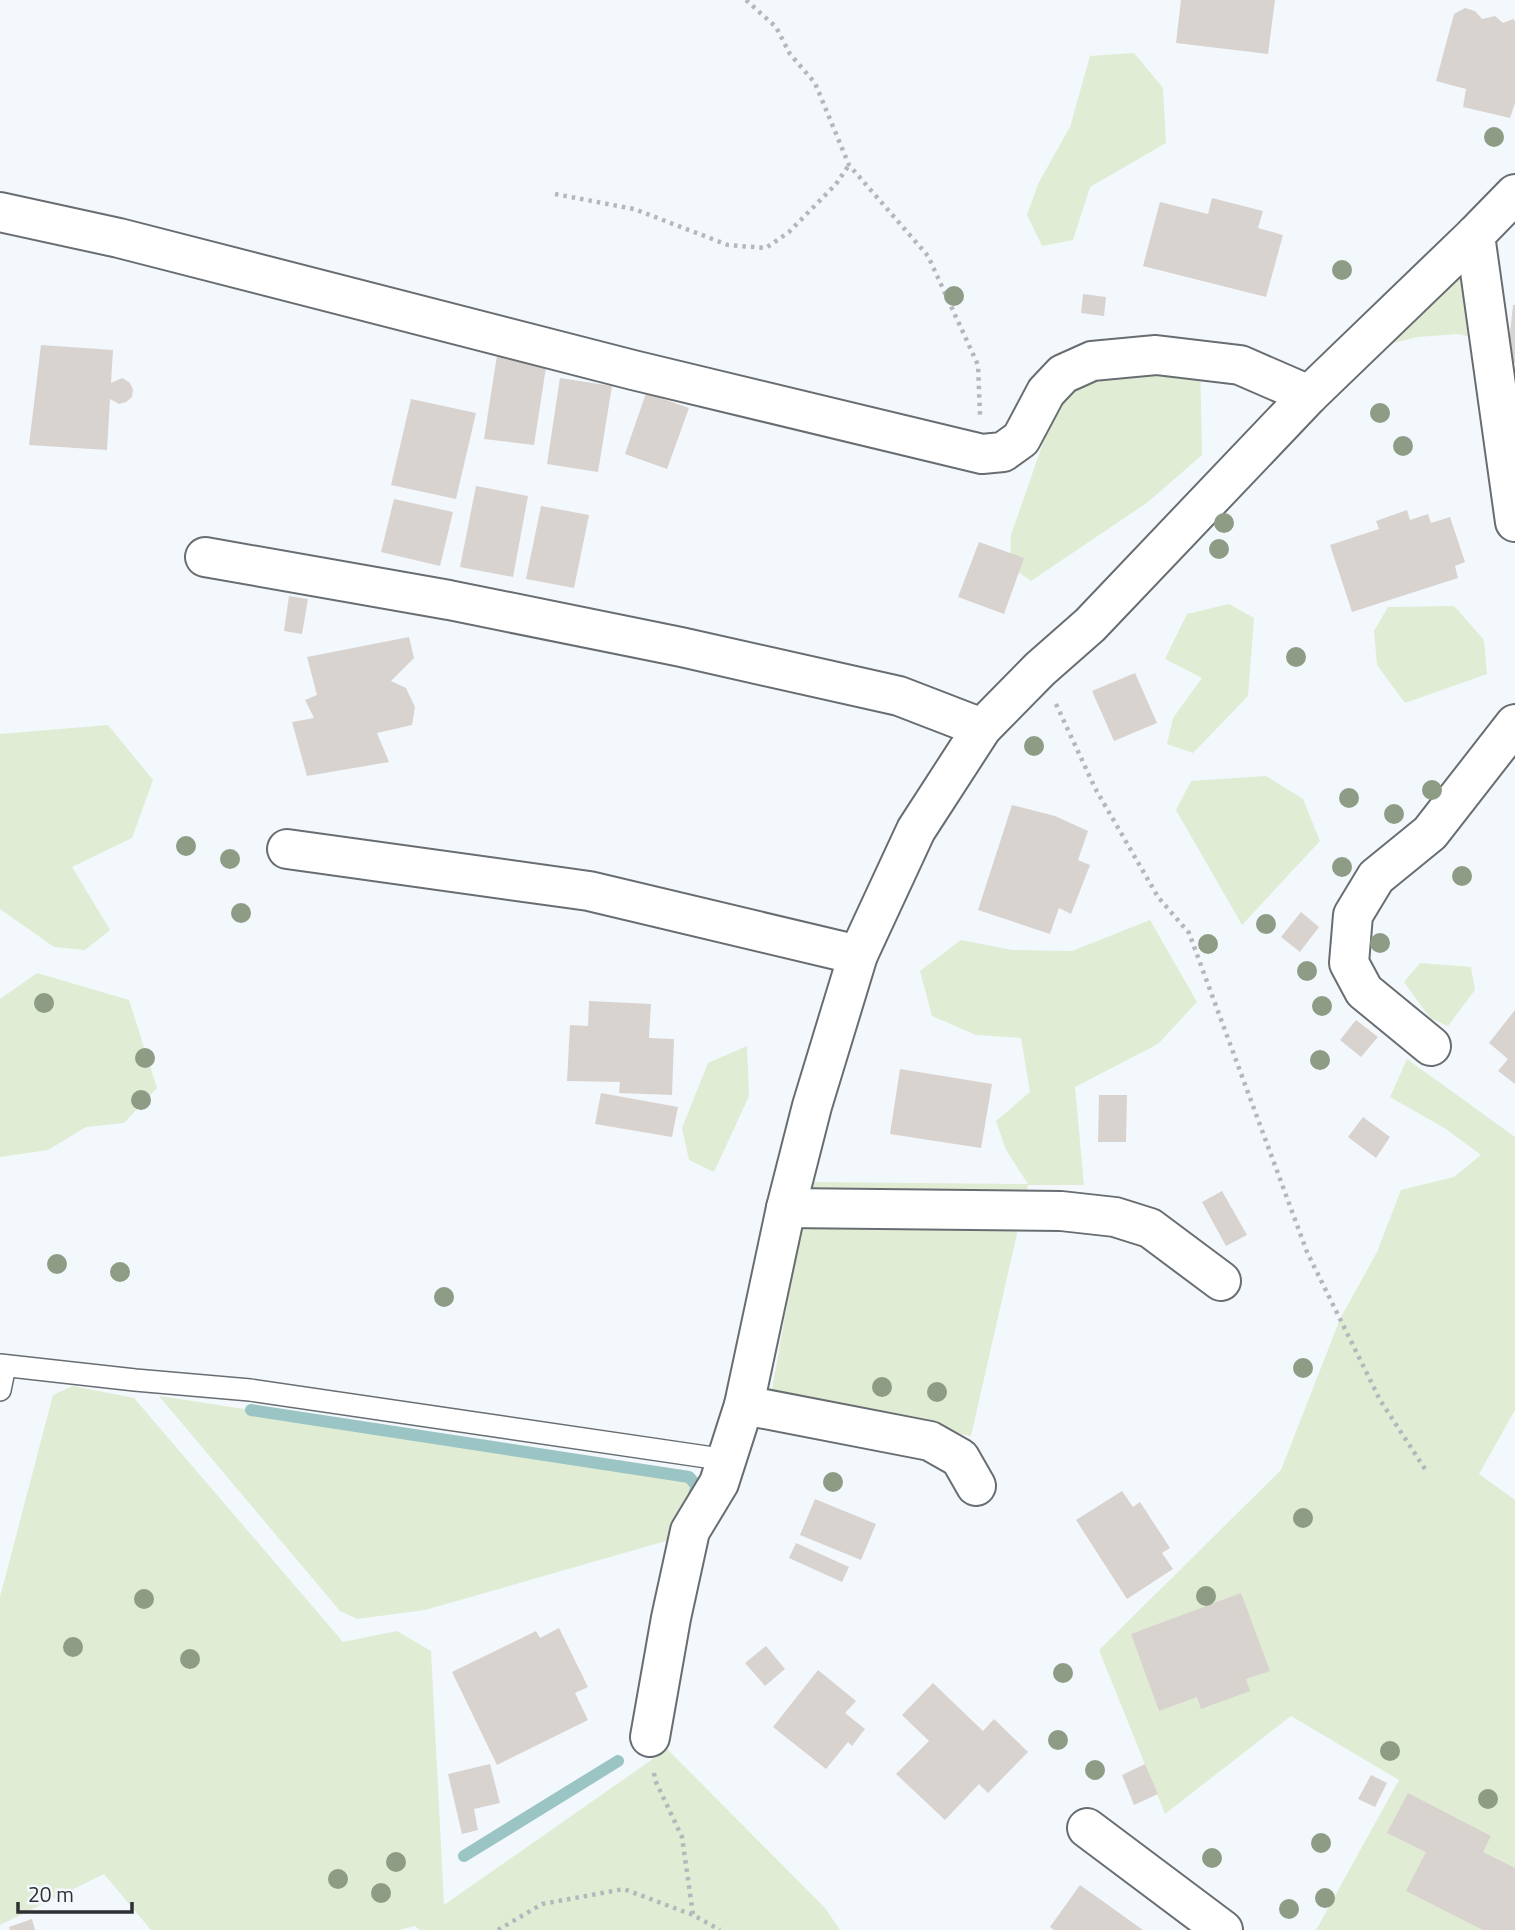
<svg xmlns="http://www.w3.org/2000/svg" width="1515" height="1930" viewBox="0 0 1515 1930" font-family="'Titillium Web',sans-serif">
<rect width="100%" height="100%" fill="#f3f8fd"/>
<!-- green -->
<g fill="#e0ecd3">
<path d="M1134 53 1163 88 1166 143 1090 187 1073 240 1042 246 1027 215 1038 184 1070 127 1090 56Z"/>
<path d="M1449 270 1489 280V341L1458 334 1417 337 1386 345Z"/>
<path d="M1144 341 1200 356 1202 455 1148 502 1031 581 1010 566 1011 535 1060 394Z"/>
<path d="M1229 604 1254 618 1248 696 1193 753 1167 744 1173 718 1202 678 1165 659 1187 614Z"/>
<path d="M1454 606 1484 640 1487 674 1405 703 1377 665 1374 631 1388 607Z"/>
<path d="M108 725 153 780 132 838 72 867 110 930 85 950 54 947 0 909V734Z"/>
<path d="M1266 776 1303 799 1320 841 1242 925 1176 810 1191 781Z"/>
<path d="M1150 920 1197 1002 1158 1044 1075 1087 1084 1185H1028L971 1436 771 1395 809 1182 1028 1184 1006 1150 996 1121 1030 1092 1021 1038 976 1035 932 1016 920 971 961 940 1012 950 1072 951Z"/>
<path d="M1420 963 1471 967 1475 990 1448 1026 1430 1018 1404 982Z"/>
<path d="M37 973 129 1000 157 1088 124 1123 86 1127 48 1150 0 1157V999Z"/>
<path d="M747 1046 749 1096 714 1172 689 1160 682 1128 708 1063Z"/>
<path d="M1407 1059 1515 1137V1410L1479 1474 1515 1500V1930H1316L1399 1780 1291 1716 1165 1814 1099 1650 1281 1470 1340 1319 1377 1252 1401 1190 1454 1177 1481 1155 1446 1129 1390 1097Z"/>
<path d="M73 1386 134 1398 343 1642 397 1631 431 1651 444 1905 667 1749 825 1908 840 1930H420L415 1926 399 1930H151L104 1874 0 1925V1597L53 1395Z"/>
<path d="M159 1396 689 1477 697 1486 673 1539 425 1610 357 1619 340 1611Z"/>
</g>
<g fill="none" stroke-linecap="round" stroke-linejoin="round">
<!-- stream -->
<g stroke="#9bc4c4" stroke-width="12">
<path d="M251 1410 689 1477 697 1486 693 1498"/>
<path d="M464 1856 618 1761"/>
</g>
</g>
<!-- building -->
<g fill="#d9d3cf">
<path d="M1181 0H1275L1268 54 1176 43Z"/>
<path d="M1465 8 1475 11 1482 19 1495 16 1503 23 1513 19 1515 21V103L1510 118 1463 107 1466 89 1436 81 1454 14Z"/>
<path d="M1212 198 1263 211 1258 228 1283 235 1266 297 1143 266 1160 202 1208 214Z"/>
<path d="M1083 294 1106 297 1104 316 1081 313Z"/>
<path d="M1513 305H1515V363L1507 362Z"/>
<path d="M41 345 113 350 111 383 122 378 129 382 133 389 132 397 126 402 119 404 110 399 107 450 29 445Z"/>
<path d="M497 355 547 361 534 445 484 439Z"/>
<path d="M560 378 612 386 598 472 547 464Z"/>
<path d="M646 393 689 408 667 469 625 454Z"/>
<path d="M411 399 476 413 456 499 391 485Z"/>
<path d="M476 486 528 496 513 577 460 567Z"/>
<path d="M394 499 453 512 440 566 381 552Z"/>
<path d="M541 506 589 515 574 588 526 579Z"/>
<path d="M1407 510 1410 520 1428 514 1431 523 1450 517 1465 562 1455 566 1458 578 1352 612 1330 545 1379 529 1376 521Z"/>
<path d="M979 542 1024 558 1004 614 958 597Z"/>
<path d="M289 596 308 599 302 634 284 631Z"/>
<path d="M409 637 414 658 391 681 406 688 415 707 412 725 377 733 389 762 307 776 292 722 314 718 305 700 317 695 307 657Z"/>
<path d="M1135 673 1157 723 1114 741 1092 691Z"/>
<path d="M1012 805 1055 816 1088 831 1078 860 1090 865 1071 914 1059 908 1050 934 978 910Z"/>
<path d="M1301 912 1319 927 1300 952 1281 937Z"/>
<path d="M589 1001 651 1004 649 1038 674 1039 672 1095 619 1093 620 1082 567 1081 570 1025 588 1026Z"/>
<path d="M1515 1010V1084L1498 1071 1508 1059 1489 1043Z"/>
<path d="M1356 1020 1378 1037 1361 1057 1340 1040Z"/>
<path d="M900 1069 992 1084 981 1148 890 1134Z"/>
<path d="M601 1093 678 1107 672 1137 595 1124Z"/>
<path d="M1099 1095H1127L1126 1142H1098Z"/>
<path d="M1363 1117 1390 1137 1376 1158 1348 1137Z"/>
<path d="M1222 1191 1247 1235 1226 1246 1202 1202Z"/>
<path d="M1122 1491 1133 1507 1140 1502 1170 1548 1162 1553 1173 1569 1127 1599 1076 1520Z"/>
<path d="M815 1499 876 1524 861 1560 800 1535Z"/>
<path d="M796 1543 849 1567 842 1582 789 1558Z"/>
<path d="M1241 1593 1270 1671 1246 1679 1250 1691 1201 1709 1197 1697 1159 1711 1131 1634Z"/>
<path d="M559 1628 588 1687 575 1693 588 1720 497 1765 452 1672 536 1631 540 1638Z"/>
<path d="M766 1646 785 1669 765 1686 745 1663Z"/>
<path d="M818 1670 856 1701 845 1713 865 1729 852 1746 848 1742 826 1769 773 1727Z"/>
<path d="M933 1683 983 1731 994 1719 1028 1752 988 1793 979 1784 945 1820 896 1774 929 1741 902 1715Z"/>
<path d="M490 1764 500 1803 474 1809 478 1830 462 1834 448 1774Z"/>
<path d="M1145 1764 1158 1794 1134 1805 1122 1775Z"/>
<path d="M1371 1775 1387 1783 1375 1807 1358 1799Z"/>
<path d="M1408 1793 1491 1836 1483 1852 1515 1868V1930H1483L1406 1891 1426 1852 1387 1833Z"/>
<path d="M1080 1885 1143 1930H1054L1050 1927Z"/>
<path d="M32 1919 35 1930H10L9 1927Z"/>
</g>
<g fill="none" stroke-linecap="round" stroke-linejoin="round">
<!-- lane casing -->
<g stroke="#686d71" stroke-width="24">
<g id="lane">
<path d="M0 1365 135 1380 250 1390 727 1460"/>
<path d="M0 1390 5 1366"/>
</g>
</g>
<!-- street casing -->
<g stroke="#686d71" stroke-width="42">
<g id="street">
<path d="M0 212 119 238 633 370 982 454 1003 452 1021 439 1046 392 1063 374 1092 361 1156 355 1240 365 1309 395"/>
<path d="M1475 235 1515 522"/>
<path d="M205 557 449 600 681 647 899 696 982 728"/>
<path d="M287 849 589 891 858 955"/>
<path d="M1431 1046 1364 991 1349 963 1353 915 1376 877 1430 833 1515 724"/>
<path d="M786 1208 1061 1211 1115 1217 1150 1228 1221 1281"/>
<path d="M744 1405 930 1441 960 1458 976 1486"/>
<path d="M650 1737 671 1618 690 1531 719 1483 744 1405 786 1208 812 1106 858 955 916 830 982 728 1040 669 1090 625 1309 395 1475 235 1515 194"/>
<path d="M1087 1828 1223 1930"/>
</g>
</g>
<!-- path -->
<g stroke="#b4b8bd" stroke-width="4.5" stroke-dasharray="3.5 5" stroke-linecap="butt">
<path d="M746 0 776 27 790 54 815 83 849 165 928 256 978 365 980 415"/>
<path d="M555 194 634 209 728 245 766 248 789 232 836 184 849 165"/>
<path d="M1056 704 1095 788 1158 897 1189 933 1307 1252 1380 1400 1425 1469"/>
<path d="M654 1773 655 1780 682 1837 693 1915"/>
<path d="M498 1930 542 1904 624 1889 693 1915 720 1930"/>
</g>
<!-- lane -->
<use href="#lane" stroke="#fff" stroke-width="21"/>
<!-- street -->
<use href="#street" stroke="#fff" stroke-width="38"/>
</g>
<!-- trees -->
<g fill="#8e9c85">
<circle cx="1494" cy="137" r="10"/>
<circle cx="1342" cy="270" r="10"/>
<circle cx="954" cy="296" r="10"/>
<circle cx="1380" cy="413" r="10"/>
<circle cx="1403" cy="446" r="10"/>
<circle cx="1224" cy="523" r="10"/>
<circle cx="1219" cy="549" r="10"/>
<circle cx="1296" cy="657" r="10"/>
<circle cx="1034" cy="746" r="10"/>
<circle cx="1432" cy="790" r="10"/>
<circle cx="1349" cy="798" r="10"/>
<circle cx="1394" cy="814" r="10"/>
<circle cx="186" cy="846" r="10"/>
<circle cx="230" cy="859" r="10"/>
<circle cx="1342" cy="867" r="10"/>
<circle cx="1462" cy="876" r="10"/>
<circle cx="241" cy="913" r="10"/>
<circle cx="1266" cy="924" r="10"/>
<circle cx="1380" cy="943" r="10"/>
<circle cx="1208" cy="944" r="10"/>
<circle cx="1307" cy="971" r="10"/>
<circle cx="44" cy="1003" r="10"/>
<circle cx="1322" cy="1006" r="10"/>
<circle cx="145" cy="1058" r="10"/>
<circle cx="1320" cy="1060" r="10"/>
<circle cx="141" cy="1100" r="10"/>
<circle cx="57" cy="1264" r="10"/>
<circle cx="120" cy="1272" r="10"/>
<circle cx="444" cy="1297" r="10"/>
<circle cx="1303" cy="1368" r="10"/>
<circle cx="882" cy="1387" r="10"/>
<circle cx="937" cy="1392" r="10"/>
<circle cx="833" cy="1482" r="10"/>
<circle cx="1303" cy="1518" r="10"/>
<circle cx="1206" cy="1596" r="10"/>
<circle cx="144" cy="1599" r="10"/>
<circle cx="73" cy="1647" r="10"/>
<circle cx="190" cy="1659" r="10"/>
<circle cx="1063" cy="1673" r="10"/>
<circle cx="1058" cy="1740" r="10"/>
<circle cx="1390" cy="1751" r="10"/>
<circle cx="1095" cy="1770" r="10"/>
<circle cx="1488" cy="1799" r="10"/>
<circle cx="1321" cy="1843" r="10"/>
<circle cx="1212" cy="1858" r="10"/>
<circle cx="396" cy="1862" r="10"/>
<circle cx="338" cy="1879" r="10"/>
<circle cx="381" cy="1893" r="10"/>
<circle cx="1325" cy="1898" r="10"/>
<circle cx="1289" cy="1909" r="10"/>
</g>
<!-- scale -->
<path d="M18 1902v10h114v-10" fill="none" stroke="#2e3032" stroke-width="3.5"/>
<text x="28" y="1902" font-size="21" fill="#2e3032" stroke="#f3f8fd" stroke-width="5" paint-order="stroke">20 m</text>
</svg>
